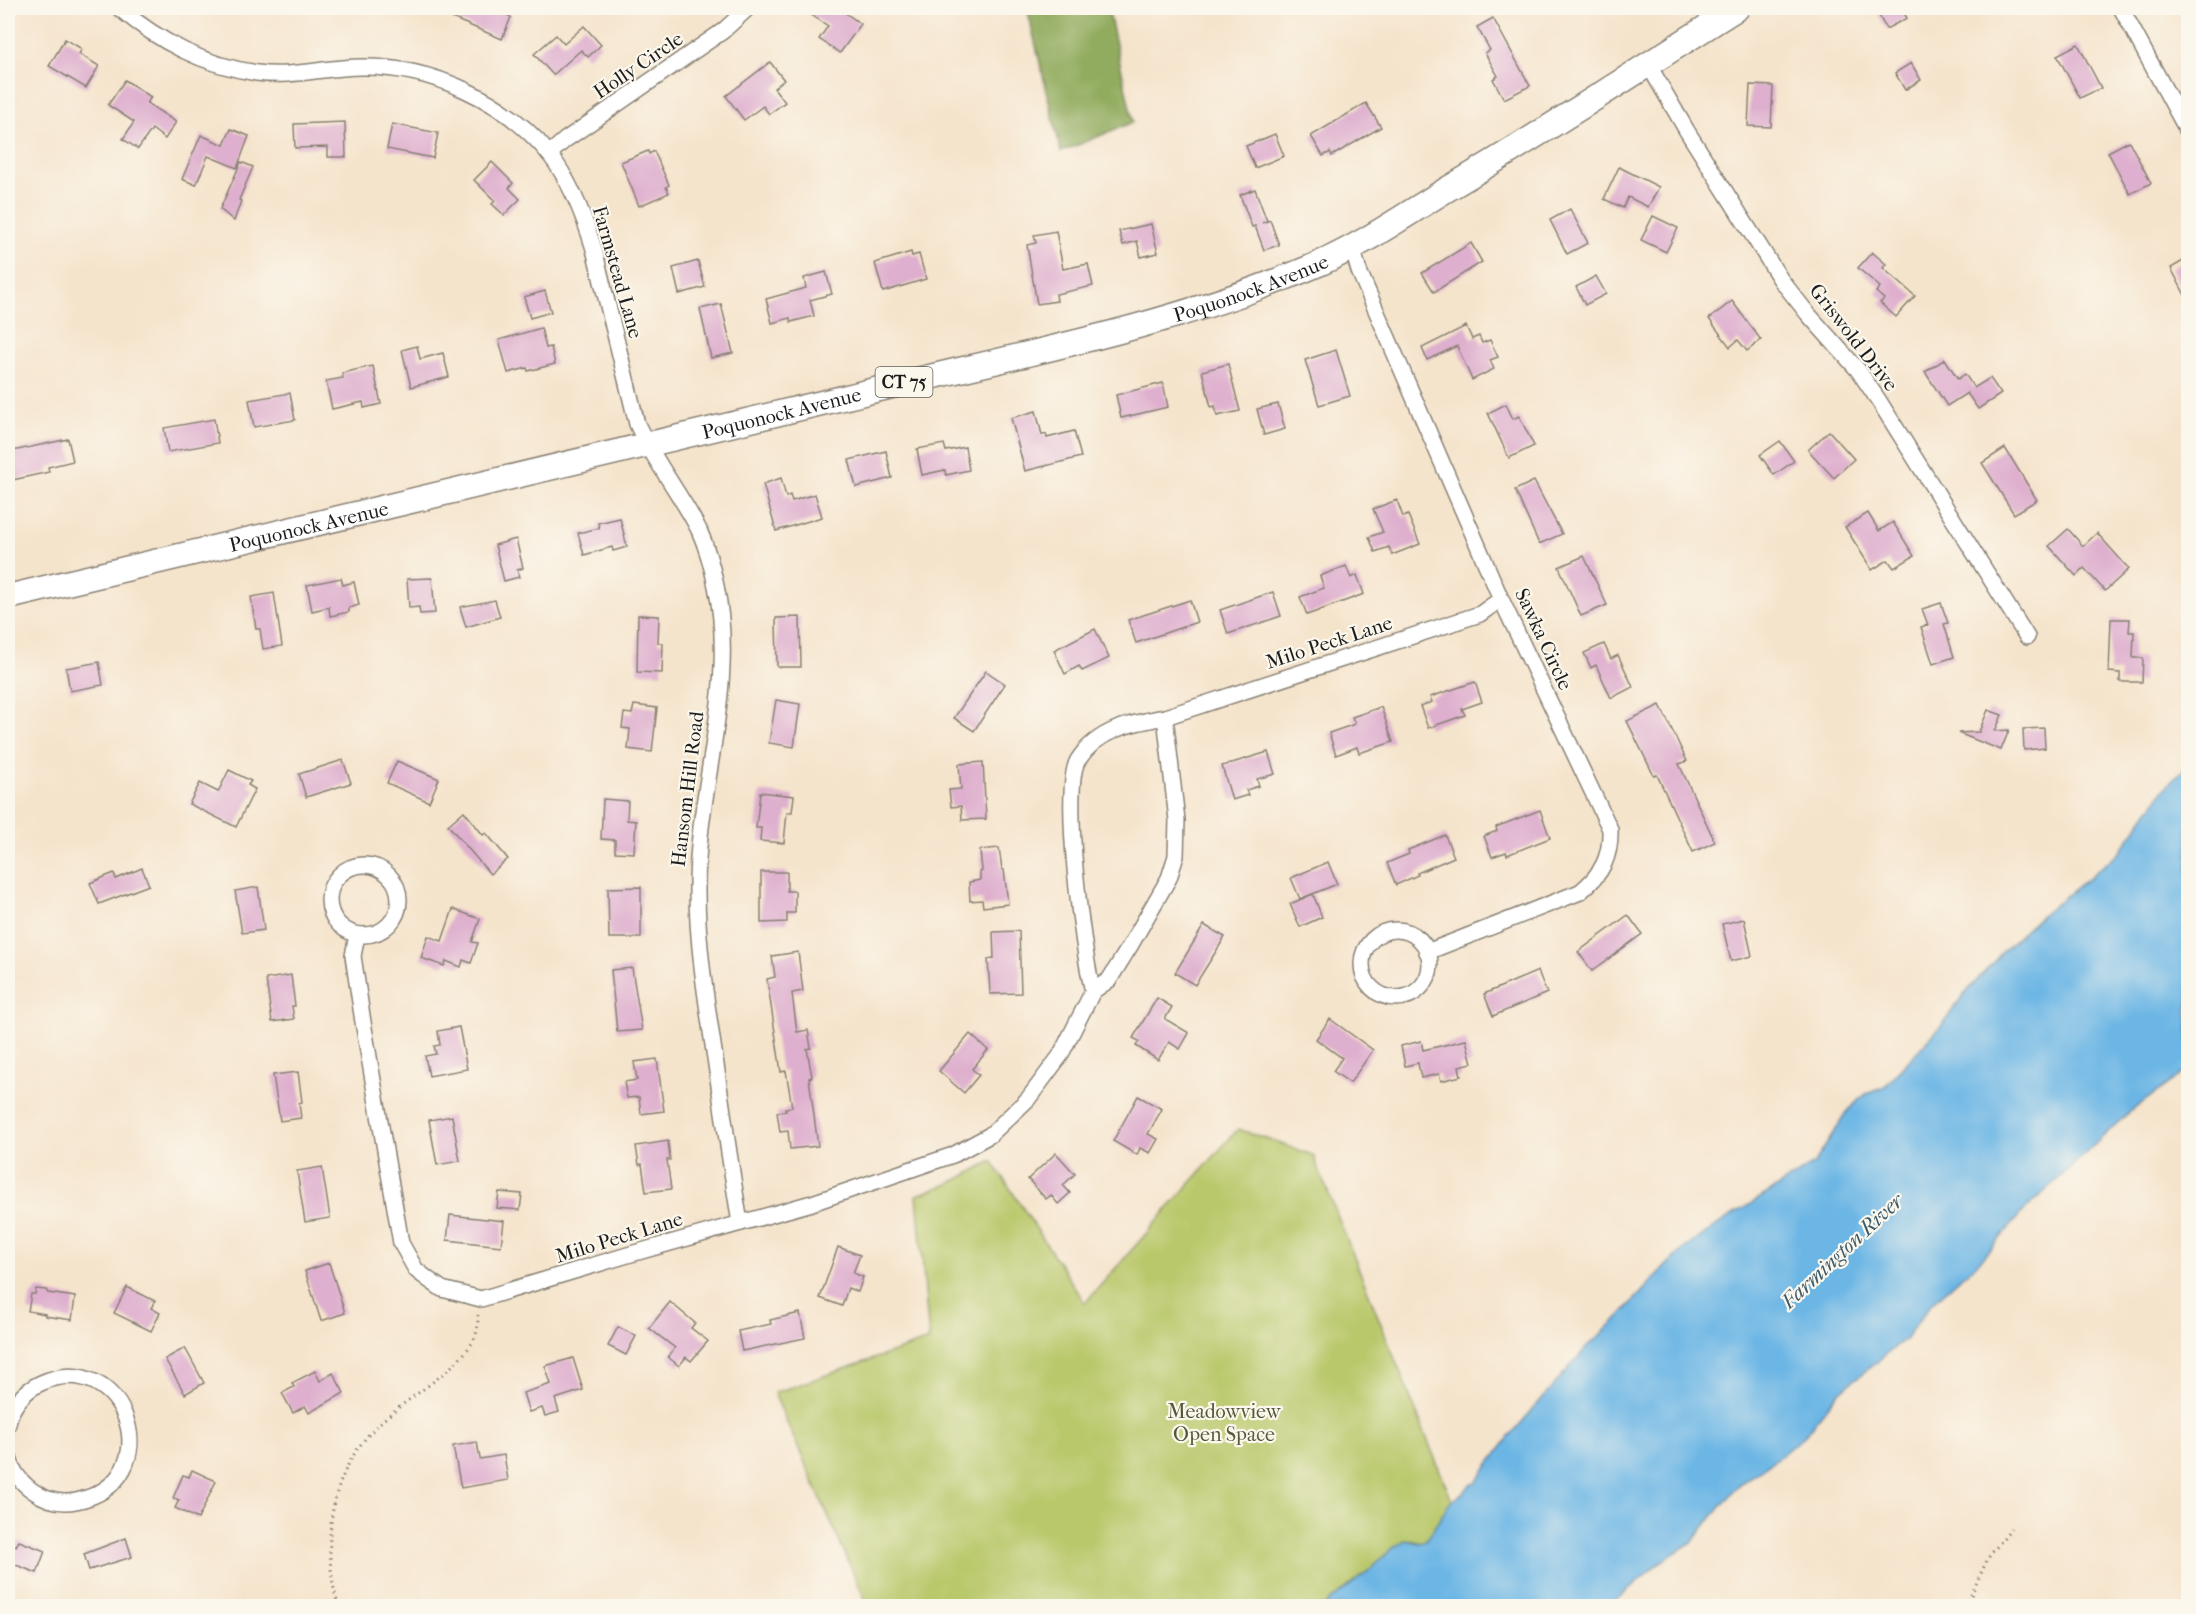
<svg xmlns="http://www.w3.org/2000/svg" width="2196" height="1614" viewBox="0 0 2196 1614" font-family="'IM FELL French Canon',serif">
<rect width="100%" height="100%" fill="#fbf7ec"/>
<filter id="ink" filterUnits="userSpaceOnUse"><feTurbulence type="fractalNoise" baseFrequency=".0167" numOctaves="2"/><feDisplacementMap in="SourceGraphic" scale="12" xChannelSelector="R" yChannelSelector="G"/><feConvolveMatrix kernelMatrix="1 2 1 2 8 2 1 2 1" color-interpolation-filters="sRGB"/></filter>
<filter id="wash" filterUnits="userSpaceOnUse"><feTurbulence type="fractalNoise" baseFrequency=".008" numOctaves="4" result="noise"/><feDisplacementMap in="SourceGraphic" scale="24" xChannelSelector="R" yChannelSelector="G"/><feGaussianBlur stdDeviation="1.35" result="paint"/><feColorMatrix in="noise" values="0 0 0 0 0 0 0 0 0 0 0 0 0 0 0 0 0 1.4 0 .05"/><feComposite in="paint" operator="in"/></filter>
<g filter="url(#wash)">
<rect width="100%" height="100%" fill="#f5e4cc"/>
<!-- green -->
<path fill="#b9c86b" stroke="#6a7244" stroke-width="1.5" d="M1238 1129 1313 1155 1452 1501C1440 1513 1435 1534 1423 1543L1409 1540 1395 1546 1367 1572 1324 1606H868L774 1393 929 1340 917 1195 951 1183 992 1161 1085 1303Z"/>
<!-- forest -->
<path fill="#92ac5f" stroke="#57643e" stroke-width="1.5" d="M1027 8H1108L1133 122 1061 152Z"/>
<!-- water -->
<path fill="#6cb6e5" stroke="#446980" stroke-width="1.5" d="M2188 765V1069L2126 1115 2019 1216 1985 1256 1931 1304 1905 1339 1838 1393 1804 1436 1780 1456 1740 1484 1692 1542 1659 1563 1609 1606H1324L1367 1572 1395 1546 1405 1540 1420 1543 1426 1541 1448 1505 1477 1480 1509 1437 1587 1347 1614 1322 1665 1267 1682 1250 1723 1221 1814 1164 1849 1109 1866 1094 1883 1088 1943 1024 1961 998 2006 948 2036 920 2120 852 2164 789Z"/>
<g id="blocks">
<!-- building -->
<g fill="#deafce">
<path d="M456 8H510L507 15 511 17 502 39 452 18Z"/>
<path d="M801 8H838L861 24 840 53 819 39 828 26Z"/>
<path d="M1875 8H1901L1907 18 1886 29Z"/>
<path d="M1493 18 1530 86 1504 99 1493 79 1498 76 1485 53 1490 50 1477 27Z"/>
<path d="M584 26 601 45 588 57 581 50 553 75 534 54 556 35 564 44Z"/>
<path d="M65 39 82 49 79 54 99 66 86 88 49 66Z"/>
<path d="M2078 44 2101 88 2080 98 2057 55Z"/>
<path d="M770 62 784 80 774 88 785 102 769 114 763 106 744 120 726 96Z"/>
<path d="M1911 63 1921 80 1905 90 1895 73Z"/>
<path d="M125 80 151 97 147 103 176 122 165 139 152 129 138 149 123 139 134 122 108 105Z"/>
<path d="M1750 85 1773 86 1771 127 1748 126Z"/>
<path d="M1366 103 1381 127 1332 156 1330 152 1323 156 1311 136Z"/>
<path d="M345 122 346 157H328V147L295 148 294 124Z"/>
<path d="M392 124 438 133 433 158 387 149Z"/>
<path d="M231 129 249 136 237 168 208 156 196 185 182 179 201 135 224 145Z"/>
<path d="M1275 134 1284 156 1255 168 1246 146Z"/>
<path d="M2129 141 2151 183 2130 194 2108 152Z"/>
<path d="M648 151 649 154 654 151 669 185 666 187 669 193 639 206 621 162Z"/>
<path d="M241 162 253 167 239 200 241 201 234 221 220 209Z"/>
<path d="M492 162 513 183 509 188 520 199 504 215 492 204 495 201 474 180Z"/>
<path d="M1619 167 1659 187 1648 207 1628 197 1623 208 1604 199Z"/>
<path d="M1255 189 1267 221 1262 223 1270 220 1279 245 1264 250 1255 226 1252 227 1240 195Z"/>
<path d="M1570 209 1588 243 1567 254 1550 220Z"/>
<path d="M1653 216 1678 228 1666 252 1641 240Z"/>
<path d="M1151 224 1158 253 1141 257 1137 241 1123 245 1119 231Z"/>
<path d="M1056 231 1063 269 1088 264 1093 286 1056 294 1057 301 1037 304 1027 245 1036 243 1034 235Z"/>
<path d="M1471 243 1482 262 1434 292 1422 273Z"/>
<path d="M911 252 912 256 919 254 926 279 883 292 875 263Z"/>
<path d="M1872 252 1886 264 1883 268 1915 296 1896 317 1880 303 1884 299 1876 292 1880 287 1858 268Z"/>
<path d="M2188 258V301L2171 268Z"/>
<path d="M698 261 705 287 679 294 673 268Z"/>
<path d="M826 272 832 294 810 300 814 316 791 322 790 318 772 323 766 299 806 288 804 278Z"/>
<path d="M1596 276 1606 294 1585 305 1576 287Z"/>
<path d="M545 291 551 312 530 318 524 297Z"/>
<path d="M1732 301 1761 340 1747 351 1738 340 1730 347 1709 319Z"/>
<path d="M721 304 733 353 711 358 700 309Z"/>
<path d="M1466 326 1472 339 1479 336 1482 343 1490 340 1498 357 1490 360 1494 369 1472 380 1457 346 1427 360 1422 348Z"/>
<path d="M541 328 546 348 551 347 555 364 528 371 527 368 508 373 499 340Z"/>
<path d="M417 346 420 359 443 353 449 377 411 387 402 350Z"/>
<path d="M1336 350 1350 396 1319 405 1305 360Z"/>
<path d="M1945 359 1958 379 1965 374 1974 388 1990 378 2001 394 1978 409 1967 393 1947 406 1925 372Z"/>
<path d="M1228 364 1240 411 1217 416 1215 406 1211 407 1202 371Z"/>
<path d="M373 366 381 404 364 408 363 402 332 409 326 381 343 378 342 373Z"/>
<path d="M1163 383 1168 407 1121 418 1116 395Z"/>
<path d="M290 393 295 420 254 427 249 400Z"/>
<path d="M1278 404 1285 429 1264 435 1257 409Z"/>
<path d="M1506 404 1513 419 1519 416 1534 446 1509 458 1488 413Z"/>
<path d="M1036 411 1042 435 1046 434 1047 438 1074 431 1081 457 1025 471 1011 418Z"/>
<path d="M214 419 218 443 168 452 164 428Z"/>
<path d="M1829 431 1854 459 1834 478 1808 450Z"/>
<path d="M68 439 73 461 48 467 49 472 8 481V452Z"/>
<path d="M1780 441 1794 461 1774 475 1760 455Z"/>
<path d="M944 444 946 451 965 447 969 470 946 475 945 470 922 475 917 449Z"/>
<path d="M2005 448 2037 500 2014 514 1982 463Z"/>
<path d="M886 451 892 478 856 487 849 460Z"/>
<path d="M781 478 786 497 790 495 792 501 815 494 822 517 776 531 763 484Z"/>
<path d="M1534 481 1562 534 1539 544 1515 490Z"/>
<path d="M1397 500 1403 517 1408 515 1420 544 1392 555 1389 547 1375 552 1369 537 1383 532 1373 509Z"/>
<path d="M1868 513 1879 531 1893 522 1914 556 1894 568 1888 560 1872 570 1845 527Z"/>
<path d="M620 518 627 547 613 551 612 547 584 555 578 533 599 528 598 523Z"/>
<path d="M2068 529 2083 546 2097 533 2129 569 2105 591 2084 568 2076 576 2049 546Z"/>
<path d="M516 539 523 568 517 570 519 577 504 581 495 545Z"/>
<path d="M1584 556 1607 605 1581 616 1559 567Z"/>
<path d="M1346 566 1351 578 1357 575 1364 594 1307 615 1300 597 1324 588 1320 576Z"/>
<path d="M341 578 343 585 354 582 359 605 349 608V612L330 616 329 607 312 611 307 585Z"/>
<path d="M432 578 435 613 420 614 419 607 409 608 407 579Z"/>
<path d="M1273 592 1281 616 1228 634 1220 610Z"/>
<path d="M274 593 282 646 263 649 260 629H256L251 597Z"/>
<path d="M495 600 500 617 466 627 460 607Z"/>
<path d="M1190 600 1197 622 1136 643 1128 620Z"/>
<path d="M1941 603 1948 623 1944 624 1954 657 1933 664 1921 627 1928 625 1922 609Z"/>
<path d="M638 615 659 616 658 643H663L662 673 637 672Z"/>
<path d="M800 617 801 667H777L776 618Z"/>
<path d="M2111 619H2130L2129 632H2134L2133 658H2143L2142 682H2120V673L2109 672Z"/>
<path d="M1095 629 1109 658 1082 671 1079 666 1065 674 1054 650Z"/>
<path d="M1604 644 1611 659 1618 655 1633 687 1611 698 1596 665 1591 668 1584 653Z"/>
<path d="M99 662 103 685 70 691 66 668Z"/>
<path d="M986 671 1005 684 974 731 954 718Z"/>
<path d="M1475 682 1482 702 1462 709 1465 715 1428 728 1420 706 1432 702 1430 697Z"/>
<path d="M776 700 800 704 794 747 769 743Z"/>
<path d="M634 705 657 708 652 752 628 749 630 729 622 728 624 713 632 714Z"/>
<path d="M1660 705 1687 761 1679 764 1715 842 1693 852 1657 775 1654 776 1627 721Z"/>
<path d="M1381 707 1393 742 1359 753 1357 747 1336 755 1329 733 1355 724 1352 717Z"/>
<path d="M1988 710 2002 715 1995 731 2009 730 2001 750 1958 733 1979 732Z"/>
<path d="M2044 728 2045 748 2024 750 2023 729Z"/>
<path d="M1268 752 1275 774 1257 779 1259 786 1246 790 1248 795 1232 800 1222 766Z"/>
<path d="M343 760 351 783 306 797 299 774Z"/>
<path d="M397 761 439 779 429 802 387 783Z"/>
<path d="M983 762 986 819 962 820 961 806 951 807 949 790 961 789 959 764Z"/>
<path d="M229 770 251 781 248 785 255 789 236 827 189 804 200 783 218 792Z"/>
<path d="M760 792 794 796 792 812H787L784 843 760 841 761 828H756Z"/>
<path d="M603 799 628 801 627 820 636 821 634 853 615 852V840L601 839Z"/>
<path d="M1540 810 1550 838 1507 855 1506 852 1492 857 1484 836 1497 831 1496 827Z"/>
<path d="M464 811 483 835 486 833 508 859 490 874 448 825Z"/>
<path d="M1445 835 1454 857 1417 873 1418 875 1396 885 1387 863 1409 854 1408 850Z"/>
<path d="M999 848 1002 869 1004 870 1008 904 983 907 982 900 970 901 969 882 980 880V872L982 871 980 850Z"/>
<path d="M1328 862 1337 884 1300 899 1291 878Z"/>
<path d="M142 868 149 885 99 904 90 883 114 873 116 879Z"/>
<path d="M761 872H787V891H795V913H787V922L761 923Z"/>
<path d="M258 887 264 930 242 933 235 891Z"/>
<path d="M641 887V938H609L608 888Z"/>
<path d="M1313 894 1322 917 1300 927 1290 904Z"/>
<path d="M453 909 480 919 472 942 478 943 471 963 463 960 461 967 446 961 444 966 421 958 428 936 442 941Z"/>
<path d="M1628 915 1642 934 1592 971 1578 952Z"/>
<path d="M1744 919 1752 956 1731 961 1722 924Z"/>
<path d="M1204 925 1225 937 1195 985 1175 973Z"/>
<path d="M1019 931 1021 993 990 994 988 959 994 958 993 932Z"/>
<path d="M798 952 803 991 792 993 797 1032 808 1030 811 1048 807 1049 812 1077 809 1078 818 1146 790 1149 788 1131 780 1132 777 1112 786 1111 785 1108 792 1107 786 1071 781 1072 767 979 775 977 772 956Z"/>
<path d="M632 968 642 1030 617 1032 611 970Z"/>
<path d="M1538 971 1547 993 1493 1016 1484 994Z"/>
<path d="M291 975 295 1006H292L294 1019 272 1022 266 979Z"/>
<path d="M1157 998 1172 1007 1165 1019 1189 1033 1180 1049 1169 1042 1158 1060 1136 1046 1139 1041 1133 1038Z"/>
<path d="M1330 1019 1373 1050 1350 1083 1333 1071 1342 1058 1316 1039Z"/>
<path d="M459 1027 467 1069 429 1076 425 1056 436 1054 434 1046 440 1045 438 1031Z"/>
<path d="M970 1034 988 1050 972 1069 979 1075 964 1093 939 1071Z"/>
<path d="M1466 1040 1472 1063 1459 1066 1461 1076 1441 1081 1439 1074 1421 1078 1418 1063 1405 1066 1401 1046 1421 1041 1423 1050Z"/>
<path d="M657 1059 664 1111 641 1114 639 1097 627 1098 624 1082 637 1080 634 1062Z"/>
<path d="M298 1072 302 1102 299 1103 301 1118 280 1121 273 1075Z"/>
<path d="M1138 1096 1162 1109 1148 1134 1158 1139 1150 1153 1140 1148 1137 1155 1113 1141Z"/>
<path d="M452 1116 460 1161 437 1165 429 1120Z"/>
<path d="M668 1141 670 1160H667L671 1189 646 1192 642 1164 639 1165 636 1146Z"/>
<path d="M1056 1153 1075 1174 1063 1185 1070 1193 1058 1204 1051 1195 1046 1199 1028 1179Z"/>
<path d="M322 1167 330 1218 305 1222 297 1171Z"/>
<path d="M499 1192 522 1194 520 1210 497 1208Z"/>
<path d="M450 1215 504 1221 501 1246 447 1240Z"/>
<path d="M838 1247 860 1255 853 1273 863 1277 858 1292 848 1288 842 1306 820 1298Z"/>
<path d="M329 1263 345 1313 321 1321 305 1271Z"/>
<path d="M127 1287 155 1301 151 1308 160 1313 151 1331 114 1313Z"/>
<path d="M36 1289 46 1290 48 1293 75 1297 72 1320 45 1316V1314L28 1311 31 1294H35Z"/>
<path d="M670 1302 695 1323 691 1328 708 1341 691 1361 686 1357 679 1366 668 1357 675 1348 649 1328Z"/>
<path d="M800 1313 805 1338 742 1351 738 1331 771 1324 770 1320Z"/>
<path d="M618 1327 636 1336 626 1355 608 1346Z"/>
<path d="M185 1348 204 1383 185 1394 165 1359Z"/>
<path d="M573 1358 583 1390 555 1399 559 1412 545 1416 542 1408 529 1412 523 1393 551 1384 545 1366Z"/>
<path d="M315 1371 320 1381 333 1373 344 1393 309 1413 305 1406 293 1413 282 1393 294 1387 292 1383Z"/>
<path d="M477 1442 480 1459 504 1455 508 1480 461 1488 453 1446Z"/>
<path d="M192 1470 216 1481 198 1519 175 1508 179 1500 173 1498 183 1475 189 1477Z"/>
<path d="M126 1538 132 1557 89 1570 84 1554Z"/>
<path d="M19 1541 45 1551 37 1573 8 1562V1543L16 1546Z"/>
</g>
</g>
</g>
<g filter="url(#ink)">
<use href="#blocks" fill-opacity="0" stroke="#888074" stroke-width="1.5"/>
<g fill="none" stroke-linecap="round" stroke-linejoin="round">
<!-- street casing -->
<g stroke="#888074" stroke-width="18">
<g id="street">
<path d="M119 8C160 42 203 65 257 73 292 78 326 67 361 67 431 66 506 100 550 155 571 182 584 216 594 249L637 424C654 461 680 493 699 530 707 548 712 566 716 586 738 688 696 789 697 891 697 945 707 1005 715 1058 723 1113 731 1168 740 1223"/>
<path d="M2121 8 2188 132"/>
<path d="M1648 64 1687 131 1781 280 1808 314 1858 370 1879 401 2027 637"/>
<path d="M549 154 565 140 723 31 748 8"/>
<path d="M1352 247 1359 271 1501 599 1610 829C1611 857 1602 874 1580 892L1427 952"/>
<circle cx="364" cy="900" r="35"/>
<circle cx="1396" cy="964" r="34"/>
<path d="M357 935 353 956 363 1022 401 1243 416 1270 429 1280 442 1289 481 1299 631 1254 812 1203 953 1155 990 1135 1028 1099 1060 1056 1093 991C1083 956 1061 787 1078 760 1098 729 1132 723 1165 717L1480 614 1501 599"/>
<path d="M1093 991 1109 980 1130 946 1169 878 1176 856 1177 820 1165 717"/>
<path d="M8 1424C10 1407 25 1390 41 1383 125 1345 173 1481 76 1501 45 1507 13 1483 8 1453"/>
</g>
</g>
<!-- primary casing -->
<g stroke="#888074" stroke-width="27">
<g id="primary">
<path id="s1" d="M8 597C290 531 573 465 855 395 1007 357 1164 329 1309 268 1358 248 1402 217 1446 190 1545 132 1640 69 1737 8"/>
</g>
</g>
<!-- path -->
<g stroke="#888074" stroke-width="3" stroke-dasharray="1.5 4.5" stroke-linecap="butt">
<path d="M338 1606C321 1542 328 1471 380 1423 405 1399 462 1368 475 1337 478 1330 478 1323 478 1315"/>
<path d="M1966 1606 1988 1558 2011 1528"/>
</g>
<!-- street -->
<use href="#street" stroke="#fff" stroke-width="15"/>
<!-- primary -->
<use href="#primary" stroke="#fff" stroke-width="24"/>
</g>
</g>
<g text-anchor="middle" stroke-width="4.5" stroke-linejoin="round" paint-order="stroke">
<!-- shield labels -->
<rect fill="#fbf7ec" stroke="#5f5e5a" stroke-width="1.5" x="875.5" y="367" width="57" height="30" rx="4.5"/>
<g font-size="18" font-weight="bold" fill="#1c1c1c">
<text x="904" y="388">CT 75</text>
</g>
<!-- street labels -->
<g font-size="20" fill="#1c1c1c" stroke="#fbf7ec">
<text transform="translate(638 65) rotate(-34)" y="7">Holly Circle</text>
<text transform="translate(618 272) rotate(74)" y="7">Farmstead Lane</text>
<text dy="7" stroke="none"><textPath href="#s1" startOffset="1281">Poquonock Avenue</textPath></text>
<text transform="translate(1854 337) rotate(52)" y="7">Griswold Drive</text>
<text dy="7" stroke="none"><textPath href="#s1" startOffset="795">Poquonock Avenue</textPath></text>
<text dy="7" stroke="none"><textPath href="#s1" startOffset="309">Poquonock Avenue</textPath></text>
<text transform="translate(1544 639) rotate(65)" y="7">Sawka Circle</text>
<text transform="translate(1329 642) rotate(-18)" y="7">Milo Peck Lane</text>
<text transform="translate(687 789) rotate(-83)" y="7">Hansom Hill Road</text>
<text transform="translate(619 1237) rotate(-17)" y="7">Milo Peck Lane</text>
</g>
<!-- park labels -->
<g font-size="20" fill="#535838" stroke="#fbf7ec">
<text x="1224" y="1418">Meadowview<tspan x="1224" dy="23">Open Space</tspan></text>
</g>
<!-- water labels -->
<g font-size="21" font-style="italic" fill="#3c5a6c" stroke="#fbf7ec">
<text transform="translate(1842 1251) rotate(-43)" y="7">Farmington River</text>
</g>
</g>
<!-- margin -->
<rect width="2196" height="1614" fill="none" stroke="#fbf7ec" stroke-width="30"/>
</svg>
